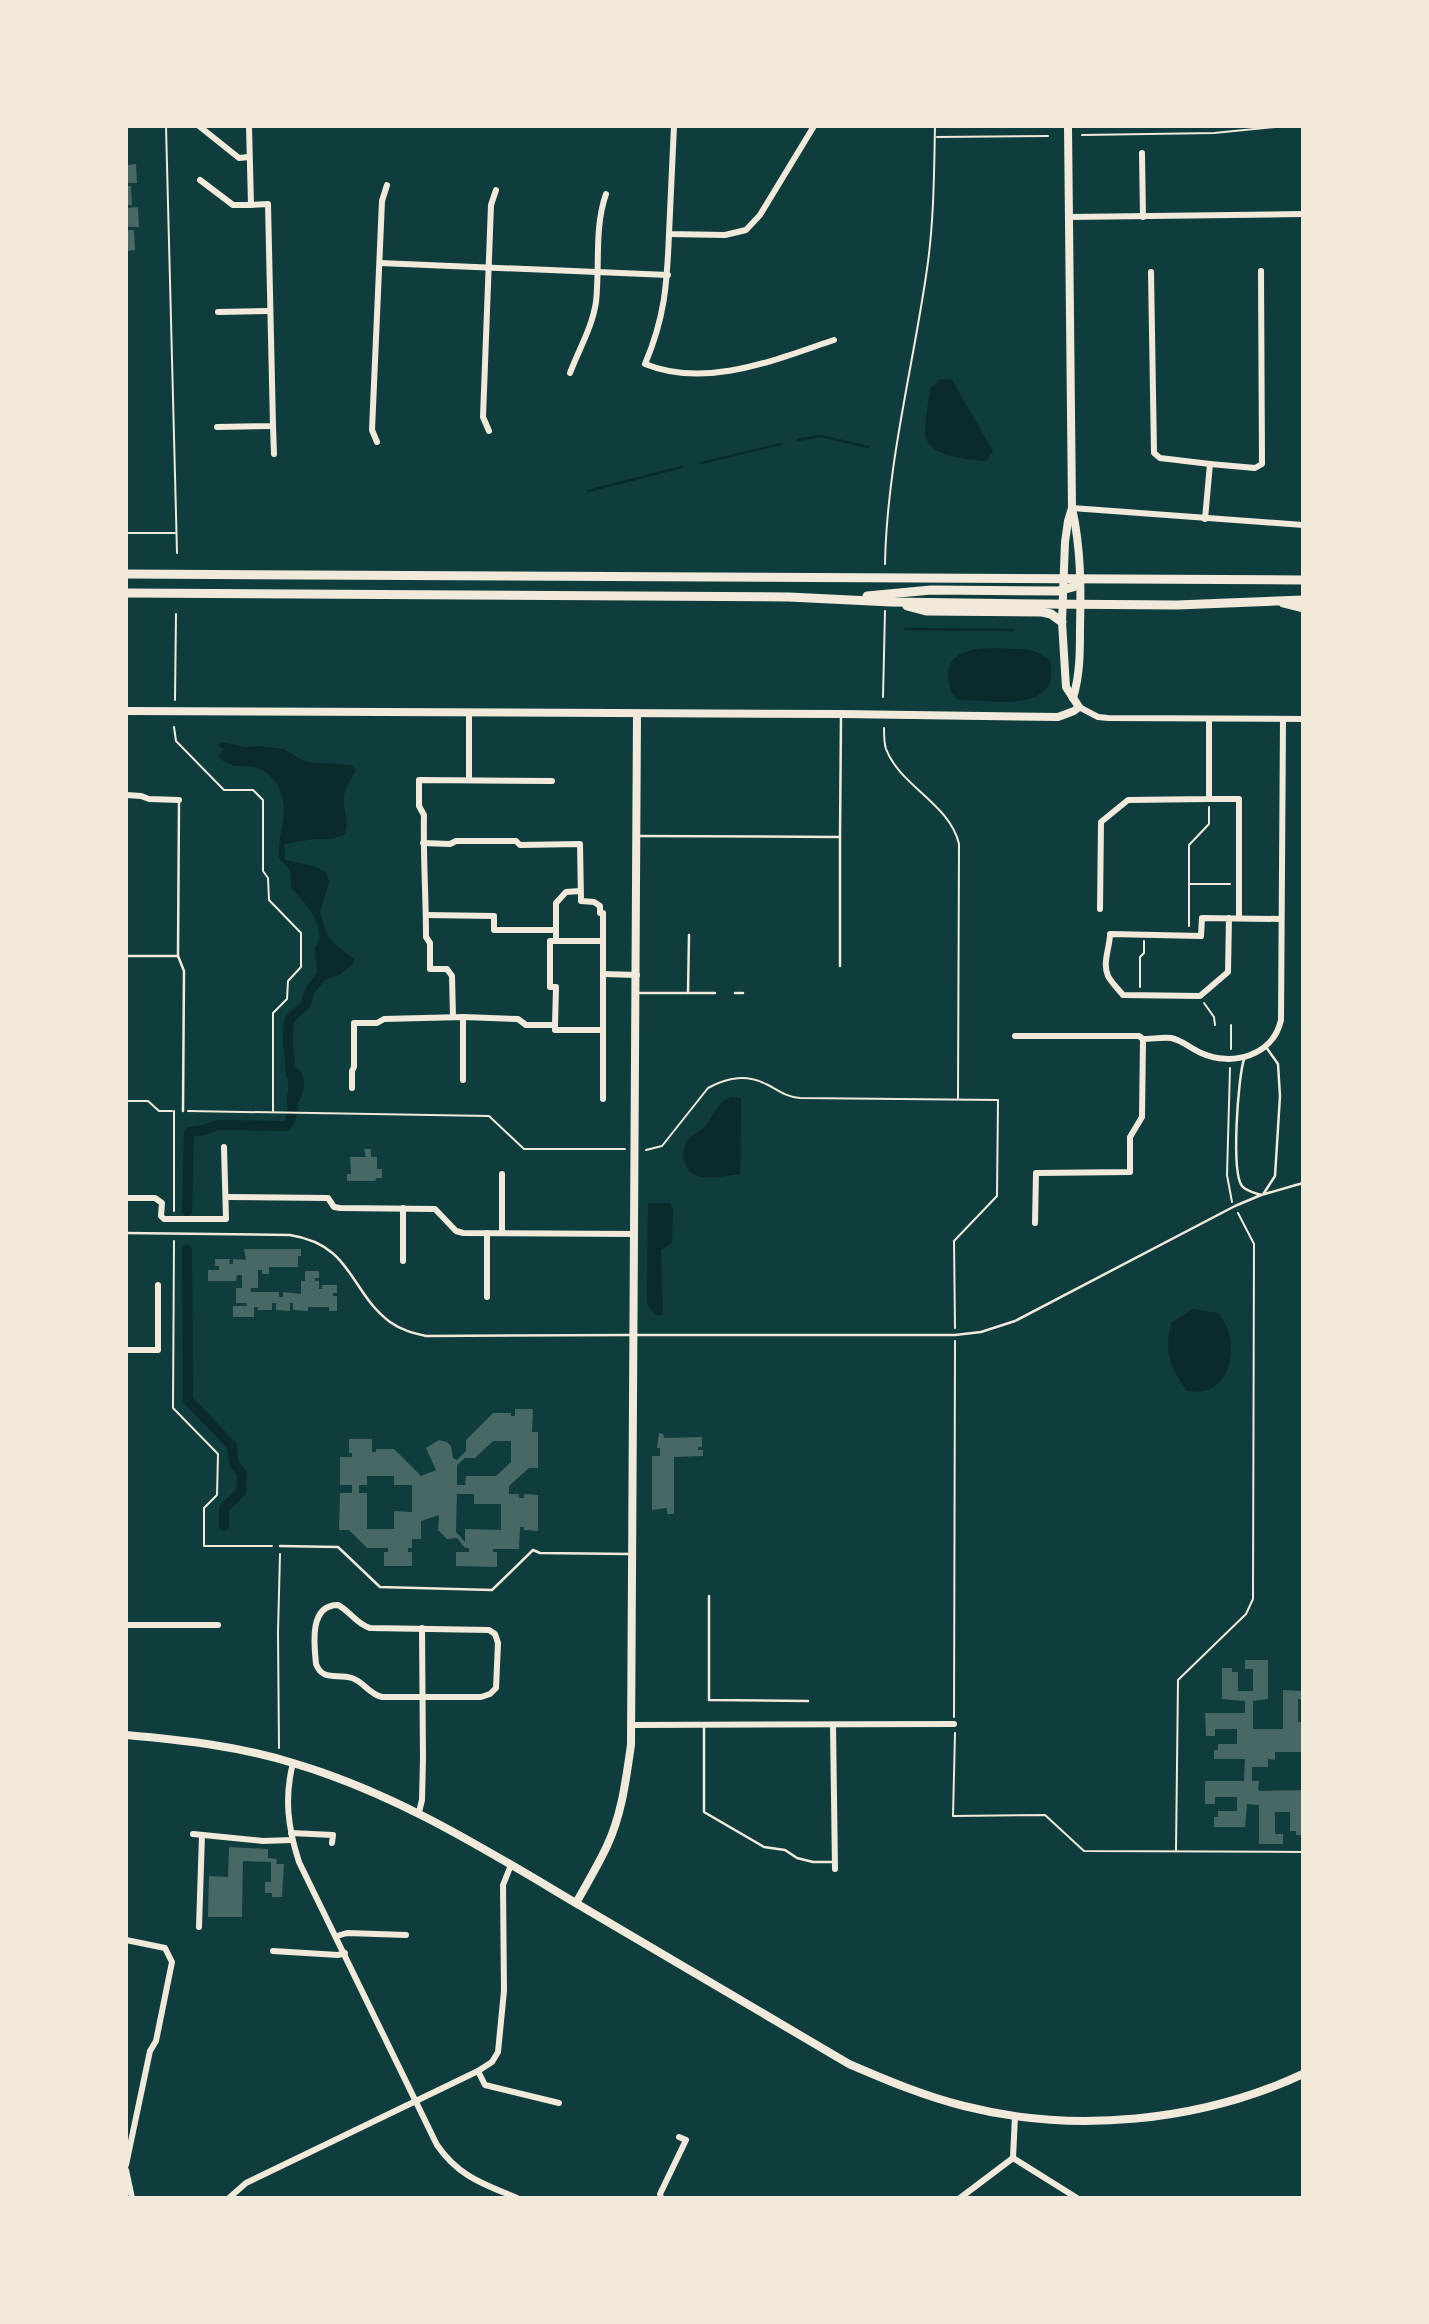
<svg xmlns="http://www.w3.org/2000/svg" width="1429" height="2324" viewBox="0 0 1429 2324" font-family="'DM Sans',sans-serif">
<rect width="100%" height="100%" fill="#0f3d3e"/>
<!-- water -->
<g fill="#0a2a2b">
<path d="M940 379 952 380 993 451 986 461C969 459 933 458 926 438 923 429 929 400 930 389Z"/>
<path d="M1021 649 1034 651 1050 660C1063 715 991 700 958 700 950 692 949 687 948 676 947 641 998 649 1021 649Z"/>
<path d="M221 742 245 747 259 746 283 749 306 762 351 765 356 770C352 779 345 786 344 796 342 809 351 823 344 835L331 839H314L284 844 285 860 313 866 326 872 329 882 320 912 327 935 337 946 354 959 353 964 339 975 325 980 313 995 305 994 306 987 317 973 315 948C329 928 305 902 291 888L290 870 279 858C277 830 293 811 276 783 271 775 263 769 254 767 239 765 230 769 218 756L224 749 218 746Z"/>
<path d="M289 1062C291 1064 298 1068 301 1072 308 1082 302 1104 292 1108L289 1106 287 1063Z"/>
<path d="M732 1097 741 1098 740 1174C722 1176 687 1186 684 1159 683 1152 684 1143 689 1138 695 1133 700 1132 706 1125 715 1114 717 1101 732 1097Z"/>
<path d="M648 1203H670L673 1209 672 1243 661 1250 663 1315H656L648 1306 647 1299Z"/>
<path d="M1193 1309 1218 1313C1222 1319 1228 1326 1229 1332 1236 1365 1223 1397 1187 1391 1170 1366 1164 1354 1171 1323Z"/>
</g>
<g fill="none" stroke-linecap="round" stroke-linejoin="round">
<!-- stream -->
<g stroke="#0a2a2b" stroke-width="2.5">
<path d="M798 440 821 436 868 447"/>
<path d="M701 463 781 444"/>
<path d="M588 491 682 467"/>
<path d="M905 629 1014 630"/>
</g>
<!-- canal -->
<g stroke="#0a2a2b" stroke-width="10">
<path d="M291 1075 288 1041 289 1021C295 1011 308 1008 308 995"/>
<path d="M187 1211 189 1132 204 1130 218 1125 285 1126C295 1120 292 1105 292 1095"/>
<path d="M187 1250 188 1400 232 1446 234 1464 242 1473 241 1492 224 1508V1526"/>
</g>
</g>
<!-- building -->
<g fill="#486865" fill-rule="evenodd">
<path d="M136 164 137 183H126V165Z"/>
<path d="M126 186H131L132 205H126Z"/>
<path d="M138 207 139 227H126V208Z"/>
<path d="M126 230H134L135 250 126 251Z"/>
<path d="M364 1149H371V1157H377V1169H382V1178H377L375 1181H347V1174H351L350 1157H366Z"/>
<path d="M244 1249H301V1256H298V1267H269V1274H262V1270H258V1288H251V1292H279V1297H283V1292L301 1294V1281H305V1271H319V1278H315V1281H319V1289H322V1285H337V1293H333V1296H337V1311H329V1307H308V1311L293 1310V1303H290V1311L276 1310V1303H272V1310H257L258 1307H254V1317H233V1306H247V1303H236V1288H242V1275H237L236 1281H208V1270H219V1266H215V1259H230L229 1264H233V1259L246 1260Z"/>
<path d="M515 1409H533L532 1432H538V1468H529L509 1486V1494H519V1498H524V1494L538 1495V1531L524 1530V1527H520L519 1549H493V1552H497V1567L456 1566V1552H469V1548H465L457 1538 447 1539 438 1530 439 1515 421 1521V1539H412V1548H408V1552H412V1566H384V1552H388V1548H367L349 1530H339L340 1493H352V1485H340V1457H352V1453H349V1439H372V1452H376V1449H394L421 1476 436 1470 426 1448 439 1440 447 1442 451 1446 453 1458 457 1460 466 1451V1440L493 1413H511V1416H515ZM493 1441H511V1462L496 1476H466L465 1485H457V1465L466 1457V1458H475ZM367 1476H394V1485H412V1512L394 1511V1529H367V1493H359V1485H367ZM457 1494H474V1504H501V1530L465 1529V1542L456 1532Z"/>
<path d="M659 1433 663 1434 664 1438 702 1437V1447H698V1450H703V1456L674 1457V1514H667V1508L652 1510V1456H660V1448H657Z"/>
<path d="M1245 1660H1268V1699L1253 1701V1729H1283V1690L1303 1691V1700L1298 1699V1722H1303V1752H1275V1760L1268 1759V1767H1252V1781H1259L1258 1789 1260 1791 1303 1790V1835H1296V1831H1290V1812H1275V1834H1283V1844H1259V1805L1247 1804 1245 1827H1214V1817H1218V1811H1237V1797H1215V1804H1205V1781H1244L1245 1759H1214V1750H1218V1744H1237V1729H1215V1736H1206L1205 1713H1245V1701L1222 1699V1668H1232V1672H1238V1691H1253V1669H1245Z"/>
<path d="M229 1847 268 1849V1858L277 1859 276 1864H284L282 1897H272V1893H265V1882H271V1862L243 1861 242 1917H208L209 1876 228 1877Z"/>
</g>
<g fill="none" stroke-linecap="round" stroke-linejoin="round">
<!-- path -->
<g stroke="#f1e9da" stroke-width="2">
<path d="M166 126 177 553"/>
<path d="M1082 135 1214 133 1286 126"/>
<path d="M937 137 1048 136"/>
<path d="M126 533H175"/>
<path d="M885 564C887 463 913 368 927 269 934 221 934 174 935 126"/>
<path d="M883 697 885 611"/>
<path d="M175 700 176 614"/>
<path d="M174 727 176 741 224 790H253L263 800V871L268 878 269 900 301 933V967L288 981 287 999 273 1013V1111"/>
<path d="M884 728C884 735 884 743 886 749 900 786 950 804 959 844L958 1098"/>
<path d="M1190 884H1230"/>
<path d="M1189 926V845L1209 824V807"/>
<path d="M1140 987V957L1144 953V941"/>
<path d="M1204 1003 1214 1017 1215 1025"/>
<path d="M1231 1049V1025"/>
<path d="M1230 1068 1227 1175 1232 1202"/>
<path d="M126 1101H148L159 1111H172"/>
<path d="M174 1111V1211"/>
<path d="M188 1111 489 1116 524 1149H625"/>
<path d="M646 1150 662 1146 708 1088C728 1077 747 1074 768 1085 779 1091 787 1097 800 1098L998 1100 997 1196 954 1241 955 1328"/>
<path d="M174 1241 173 1408 218 1454 217 1495 204 1508V1546H272"/>
<path d="M954 1717 955 1341"/>
<path d="M955 1733 953 1816 1045 1815 1084 1851 1303 1852"/>
<path d="M279 1748 278 1632 280 1554"/>
<path d="M1176 1851 1178 1680 1246 1614 1253 1599 1254 1244 1238 1213"/>
</g>
<!-- service -->
<g stroke="#f1e9da" stroke-width="2.5">
<path d="M179 801 178 956 184 971 183 1111"/>
<path d="M638 836 840 837 841 717"/>
<path d="M126 956H178"/>
<path d="M840 966V837"/>
<path d="M638 993H715"/>
<path d="M688 993 689 935"/>
<path d="M735 993H743"/>
<path d="M1244 1059C1238 1078 1231 1172 1242 1186 1246 1191 1255 1193 1261 1195"/>
<path d="M1264 1193 1275 1176 1280 1096 1278 1064 1266 1047"/>
<path d="M126 1233 290 1235C353 1245 349 1291 390 1322 401 1330 413 1333 426 1336L630 1335"/>
<path d="M637 1335H955L981 1332 1015 1321 1235 1206 1261 1195 1303 1183"/>
<path d="M280 1546 338 1547 380 1587 492 1590 533 1550 540 1553 630 1554"/>
<path d="M709 1596V1700L808 1701"/>
<path d="M704 1725V1812L764 1847 785 1850 797 1858 813 1862H835"/>
</g>
<!-- minor -->
<g stroke="#f1e9da" stroke-width="6">
<path d="M199 126 239 158 249 157"/>
<path d="M674 126 669 234 725 235 746 230 760 215 814 126"/>
<path d="M1142 153 1143 217"/>
<path d="M200 180 233 205H251"/>
<path d="M1069 217 1303 214"/>
<path d="M669 234C667 284 665 317 645 364 706 389 774 360 834 340"/>
<path d="M380 263 668 275"/>
<path d="M1151 272 1154 453 1160 458 1210 464 1205 519"/>
<path d="M218 312 270 311"/>
<path d="M570 373C579 349 592 328 596 302 600 266 594 228 606 194"/>
<path d="M273 426 274 454"/>
<path d="M217 427 273 426 268 204 251 205 249 126"/>
<path d="M489 431 483 417 491 205 496 190"/>
<path d="M377 442 372 430 382 201 387 185"/>
<path d="M1210 464 1255 468 1262 464 1261 271"/>
<path d="M1072 508 1303 525"/>
<path d="M1079 707 1098 717 1108 718 1303 719"/>
<path d="M469 712V780"/>
<path d="M126 795 141 796 149 799 179 800"/>
<path d="M1209 799H1239V918"/>
<path d="M423 843 450 844 456 841H516L520 845 580 844 581 901 594 902 600 906V913H603V1099"/>
<path d="M1100 909 1101 822 1128 800 1209 799V719"/>
<path d="M426 915 494 916V930H556V903L566 892 580 891"/>
<path d="M1229 918 1228 972 1200 996 1123 995C1118 989 1111 982 1108 976 1102 963 1110 947 1110 934L1201 936 1202 918 1281 919"/>
<path d="M556 941H603"/>
<path d="M603 974 637 975"/>
<path d="M453 1017 452 976 447 969H430V943L426 937C426 896 423 856 424 815L419 806V780L552 781"/>
<path d="M463 1017 518 1019 526 1025H555V1030H603"/>
<path d="M555 1025 556 987H550V941H556V930"/>
<path d="M1015 1036H1139L1143 1039"/>
<path d="M352 1088V1071L354 1067V1023H377L384 1019 463 1017V1080"/>
<path d="M502 1174V1233"/>
<path d="M226 1197 328 1198 334 1207 340 1208 435 1209 456 1231 463 1233 634 1234"/>
<path d="M126 1198H155L162 1203 161 1216 164 1219H226L224 1147"/>
<path d="M403 1208V1261"/>
<path d="M1035 1223 1036 1173 1130 1172V1137L1142 1117 1143 1039C1152 1039 1162 1037 1171 1038 1182 1040 1190 1048 1201 1053 1232 1067 1273 1056 1281 1020L1283 719"/>
<path d="M487 1233V1297"/>
<path d="M126 1350H158V1285"/>
<path d="M338 1605C350 1611 356 1624 370 1628L489 1630 495 1634 498 1643 496 1688 490 1694 481 1697H382C369 1694 364 1682 352 1678 337 1673 323 1682 316 1664 314 1644 309 1605 338 1605Z"/>
<path d="M126 1625H218"/>
<path d="M632 1725 954 1724"/>
<path d="M833 1725 835 1869"/>
<path d="M293 1763C284 1798 288 1828 299 1862L437 2145C459 2177 484 2184 517 2198"/>
<path d="M419 1812 422 1800 423 1759 422 1628"/>
<path d="M291 1833 333 1835 332 1843"/>
<path d="M193 1834 263 1841 292 1840"/>
<path d="M199 1927 202 1835"/>
<path d="M337 1936 347 1933 406 1935"/>
<path d="M126 1940 165 1948 172 1962 156 2041 150 2051 126 2165"/>
<path d="M273 1951 338 1955 345 1953"/>
<path d="M478 2071 485 2085 559 2103"/>
<path d="M1015 2116 1013 2158 1077 2198"/>
<path d="M126 2170 132 2198"/>
<path d="M229 2198 246 2183 478 2071 492 2062 498 2052 504 1991 503 1885 511 1865"/>
<path d="M661 2198 660 2194 686 2140 679 2137"/>
<path d="M960 2198 1013 2158"/>
</g>
<!-- tertiary -->
<g stroke="#f1e9da" stroke-width="8">
<path d="M1068 126 1072 508C1081 548 1081 587 1080 628 1080 652 1080 675 1073 698"/>
<path d="M126 711 841 714 1058 717 1074 711 1079 707 1066 687 1062 622 1065 542 1068 521 1072 508"/>
<path d="M126 1735C182 1740 239 1746 293 1763 395 1793 483 1848 574 1902 665 1956 757 2010 849 2064 886 2080 924 2096 964 2106 1074 2134 1200 2122 1303 2074"/>
<path d="M576 1903C587 1884 598 1865 607 1846 622 1814 626 1779 631 1745L637 714"/>
</g>
<!-- secondary -->
<g stroke="#f1e9da" stroke-width="9">
<path d="M126 574 1303 580"/>
<path d="M126 593 789 597 891 602 1042 604 1177 605 1303 600"/>
<path d="M867 596 931 590 1058 591 1073 587 1081 579"/>
<path d="M1283 603 1303 608"/>
<path d="M907 606 926 611 1042 612 1051 614 1062 622"/>
</g>
</g>
<!-- border -->
<rect width="1429" height="2324" fill="none" stroke="#f1e9da" stroke-width="256"/>
</svg>
